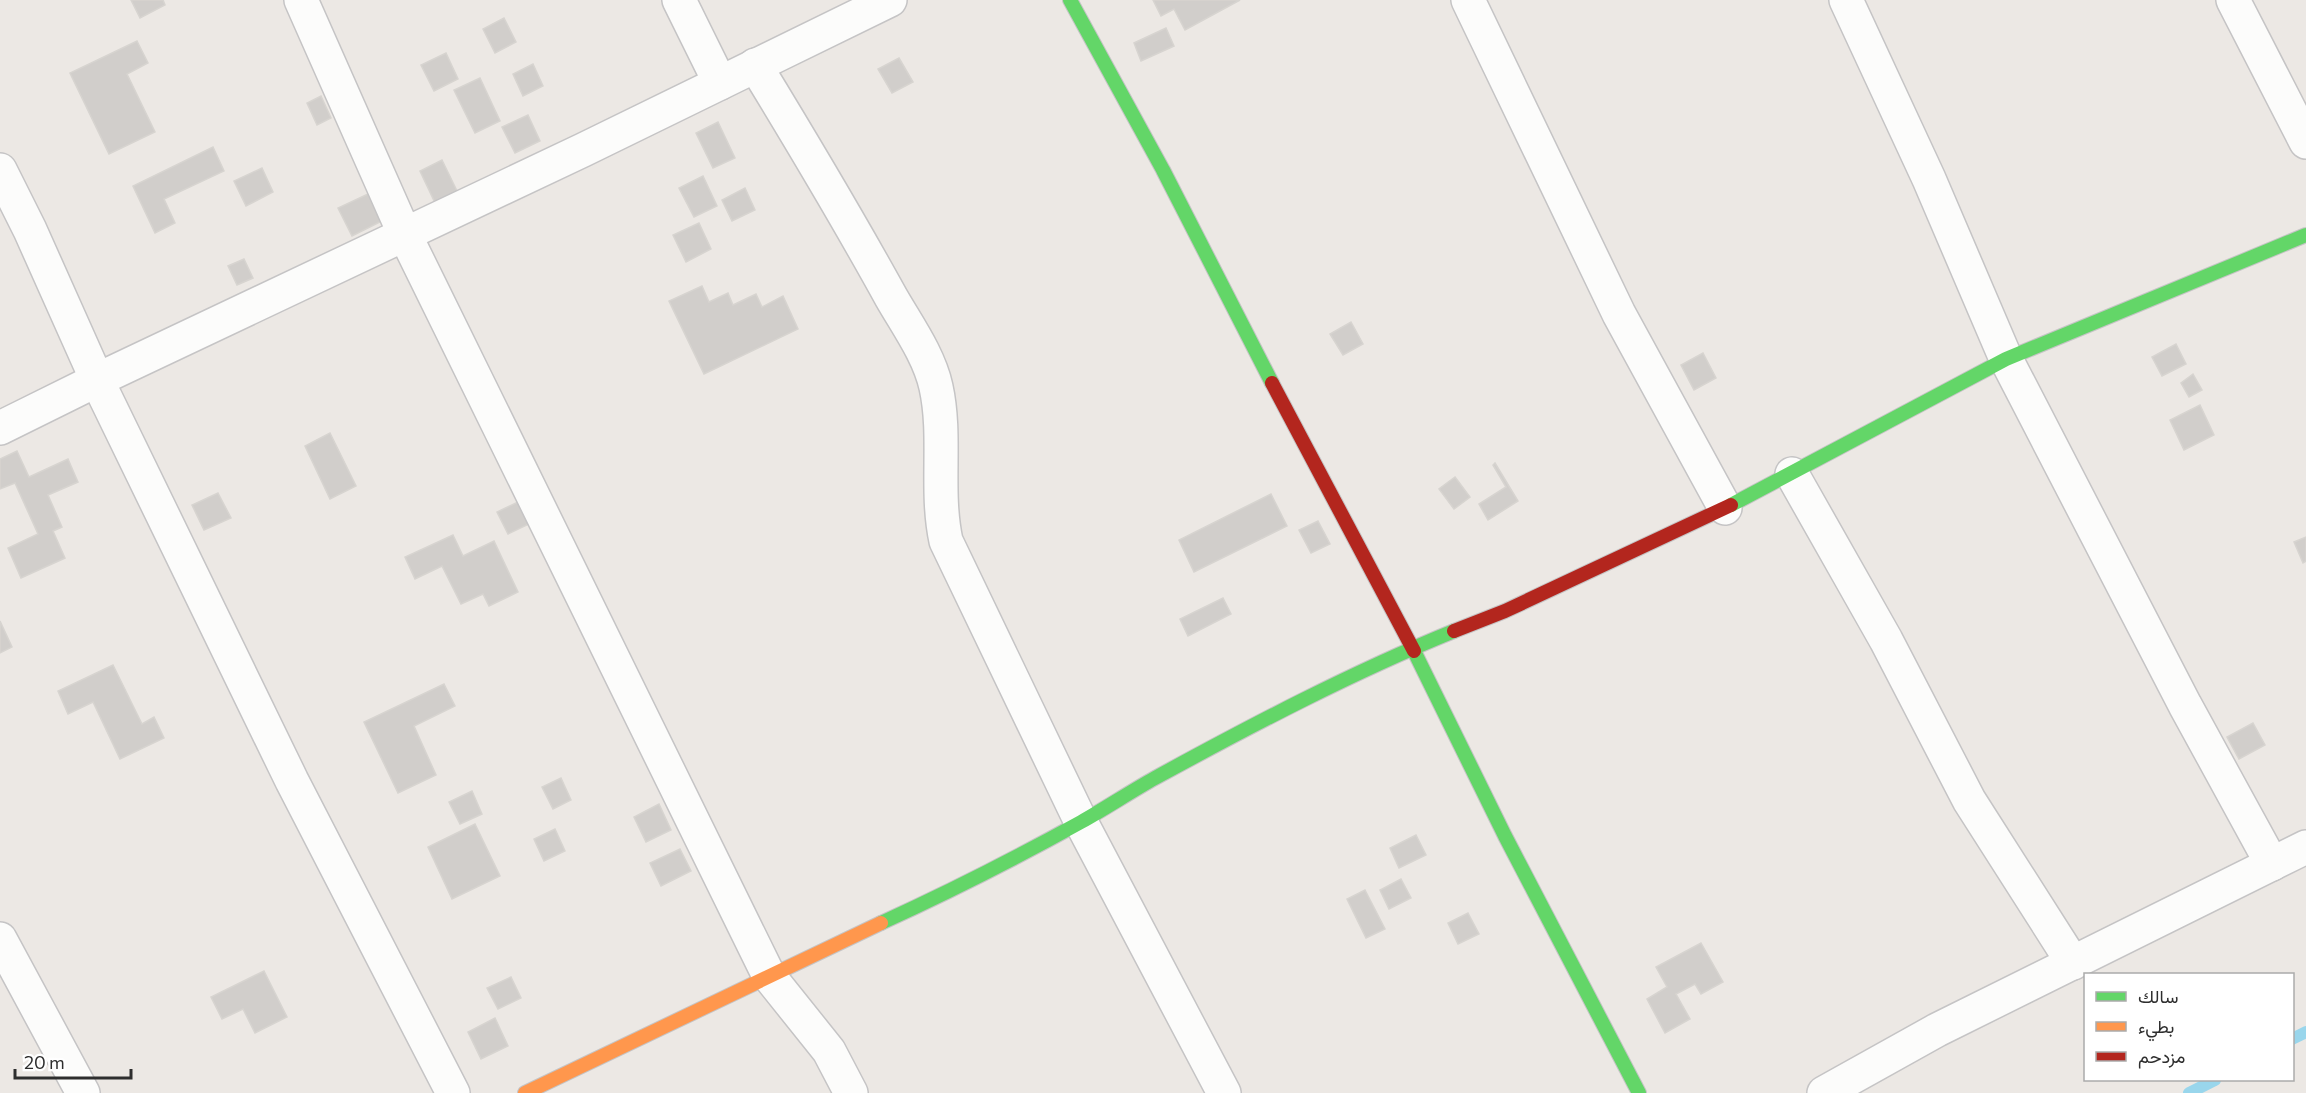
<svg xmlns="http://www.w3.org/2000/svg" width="2306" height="1093" viewBox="0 0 2306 1093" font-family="Commissioner,Vazirmatn,sans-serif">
<rect width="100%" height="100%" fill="#ece8e4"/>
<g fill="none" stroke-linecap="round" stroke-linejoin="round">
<!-- stream -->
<g stroke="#99d6ec" stroke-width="12">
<path d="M2292 1039 2306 1032"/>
<path d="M2189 1093 2215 1080"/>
</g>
</g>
<!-- building -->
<g fill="#d1cecb" stroke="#d7d4d0" stroke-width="1.5">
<path d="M131 0H163L165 5 140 18Z"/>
<path d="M1153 0H1240L1185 30 1174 9 1161 16Z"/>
<path d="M504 18 516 42 495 53 483 29Z"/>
<path d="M1166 28 1174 46 1141 61 1134 43Z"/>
<path d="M137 41 148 63 127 74 155 132 109 154 70 73Z"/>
<path d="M446 53 458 79 434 91 421 65Z"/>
<path d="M899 58 913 82 892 93 878 69Z"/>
<path d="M533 64 543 86 523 96 513 74Z"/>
<path d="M480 78 500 121 475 133 454 90Z"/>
<path d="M321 96 331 118 317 125 307 103Z"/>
<path d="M528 115 540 141 515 153 502 127Z"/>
<path d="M718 122 735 158 713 168 696 133Z"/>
<path d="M213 147 224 171 164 199 175 223 155 233 133 186Z"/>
<path d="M442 160 460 197 437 207 420 171Z"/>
<path d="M262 168 273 192 246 206 234 181Z"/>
<path d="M703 176 717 206 694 217 679 188Z"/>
<path d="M745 188 755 210 732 221 722 200Z"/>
<path d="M368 194 382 221 352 236 338 208Z"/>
<path d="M699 223 711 249 686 262 673 235Z"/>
<path d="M244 259 253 278 237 285 228 266Z"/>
<path d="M702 286 709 302 728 293 733 305 756 294 762 307 783 296 798 329 704 374 669 301Z"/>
<path d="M1351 322 1363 344 1343 355 1330 334Z"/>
<path d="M2176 344 2186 364 2162 376 2152 357Z"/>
<path d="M1703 353 1716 378 1694 390 1681 365Z"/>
<path d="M2193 374 2202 390 2189 397 2181 383Z"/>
<path d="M2200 405 2214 435 2184 450 2170 420Z"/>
<path d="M330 433 356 486 330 499 305 446Z"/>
<path d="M17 451 29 477 68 459 78 482 48 495 62 527 53 531 65 558 21 578 8 548 38 534 15 483 0 489V459Z"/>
<path d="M1495 463 1518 501 1488 520 1479 504 1506 487 1493 465Z"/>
<path d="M1455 477 1470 497 1454 509 1439 489Z"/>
<path d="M218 493 231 518 204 530 192 505Z"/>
<path d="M1271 494 1287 526 1194 572 1179 540Z"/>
<path d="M518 502 529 524 508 534 497 512Z"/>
<path d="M1318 521 1330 544 1311 553 1299 530Z"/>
<path d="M453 535 463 556 494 541 518 592 489 606 483 594 461 604 442 566 415 579 405 557Z"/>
<path d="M2306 537V561L2303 563 2294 542Z"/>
<path d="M1223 598 1231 614 1188 636 1180 619Z"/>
<path d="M0 621 12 647 0 653Z"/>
<path d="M113 665 142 724 154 717 164 738 120 759 93 702 68 714 58 691Z"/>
<path d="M444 684 455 706 414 726 436 775 398 793 364 722Z"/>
<path d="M2253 723 2265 745 2239 759 2227 737Z"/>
<path d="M561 778 571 800 553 809 542 787Z"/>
<path d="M472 791 482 814 460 824 449 802Z"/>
<path d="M659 804 671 830 646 842 634 817Z"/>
<path d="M475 824 500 876 452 899 428 847Z"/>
<path d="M555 829 565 851 544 861 534 839Z"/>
<path d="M1416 835 1426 855 1399 868 1390 848Z"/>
<path d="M680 849 691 871 661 886 650 863Z"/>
<path d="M1401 879 1411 898 1389 909 1380 890Z"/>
<path d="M1365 890 1385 929 1366 938 1347 899Z"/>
<path d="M1468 913 1479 934 1458 944 1448 923Z"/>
<path d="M1701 943 1723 982 1701 994 1695 984 1676 994 1690 1019 1665 1033 1647 999 1667 987 1656 967Z"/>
<path d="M264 971 287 1017 255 1033 243 1009 222 1019 211 997Z"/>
<path d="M511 977 521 998 498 1009 487 988Z"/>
<path d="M495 1018 508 1046 481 1059 468 1032Z"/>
</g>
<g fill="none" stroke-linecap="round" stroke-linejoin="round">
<!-- street casing -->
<g stroke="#c5c4c5" stroke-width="36">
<g id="street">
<path d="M301 0 405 235 769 976 829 1051 851 1093"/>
<path d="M679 0 720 83"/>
<path d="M1468 0 1619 314 1725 508"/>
<path d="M1846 0 1929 179 2006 359 2185 705 2272 864"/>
<path d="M2233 0 2306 142"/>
<path d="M755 65C802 142 848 219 891 297 907 325 929 355 936 387 947 437 935 490 946 541L1081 822 1224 1093"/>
<path d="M0 170 30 230 97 380 292 781 453 1093"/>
<path d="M0 428 97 380 583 150 890 0"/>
<path d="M1792 474 1886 640 1969 800 2073 963"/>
<path d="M0 939 83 1093"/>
<path d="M1824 1093 1937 1030 2306 847"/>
</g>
</g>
<!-- fast casing -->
<g stroke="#c5c4c5" stroke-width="16">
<g id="fast">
<path d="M1070 0 1163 170 1272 383"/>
<path d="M1731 505 2006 359 2306 235"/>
<path d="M1414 651 1505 836 1639 1093"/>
<path d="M881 923C949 892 1016 858 1081 822 1106 808 1130 792 1155 778 1252 725 1351 673 1454 631"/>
</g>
</g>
<!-- slow casing -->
<g stroke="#c5c4c5" stroke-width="16">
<path id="slow" d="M525 1093 881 923"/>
</g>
<!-- jam casing -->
<g stroke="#c5c4c5" stroke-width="16">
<g id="jam">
<path d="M1272 383 1414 651"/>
<path d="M1454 631 1505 611 1731 505"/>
</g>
</g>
<!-- street -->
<use href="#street" stroke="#fcfcfb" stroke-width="33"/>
<!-- fast -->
<use href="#fast" stroke="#63d668" stroke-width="14"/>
<!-- slow -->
<use href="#slow" stroke="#ff974d" stroke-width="14"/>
<!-- jam -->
<use href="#jam" stroke="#b3261e" stroke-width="14"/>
</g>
<!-- legend -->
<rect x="2084" y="973" width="210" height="108" fill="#ffffff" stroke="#ababab" stroke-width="1.5"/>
<rect x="2096" y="992" width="30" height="9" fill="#63d668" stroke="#ababab" stroke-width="1.5"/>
<text x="2138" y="1003" font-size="18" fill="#2e2e2e">سالك</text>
<rect x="2096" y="1022" width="30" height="9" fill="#ff974d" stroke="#ababab" stroke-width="1.5"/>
<text x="2138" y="1033" font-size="18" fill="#2e2e2e">بطيء</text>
<rect x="2096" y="1052" width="30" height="9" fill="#b3261e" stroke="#ababab" stroke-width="1.5"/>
<text x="2138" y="1063" font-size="18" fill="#2e2e2e">مزدحم</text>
<!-- scale -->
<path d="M15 1069v9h116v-9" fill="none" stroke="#2e2e2e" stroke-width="3"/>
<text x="24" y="1069" font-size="18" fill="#2e2e2e" stroke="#ffffff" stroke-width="4.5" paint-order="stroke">20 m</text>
</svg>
